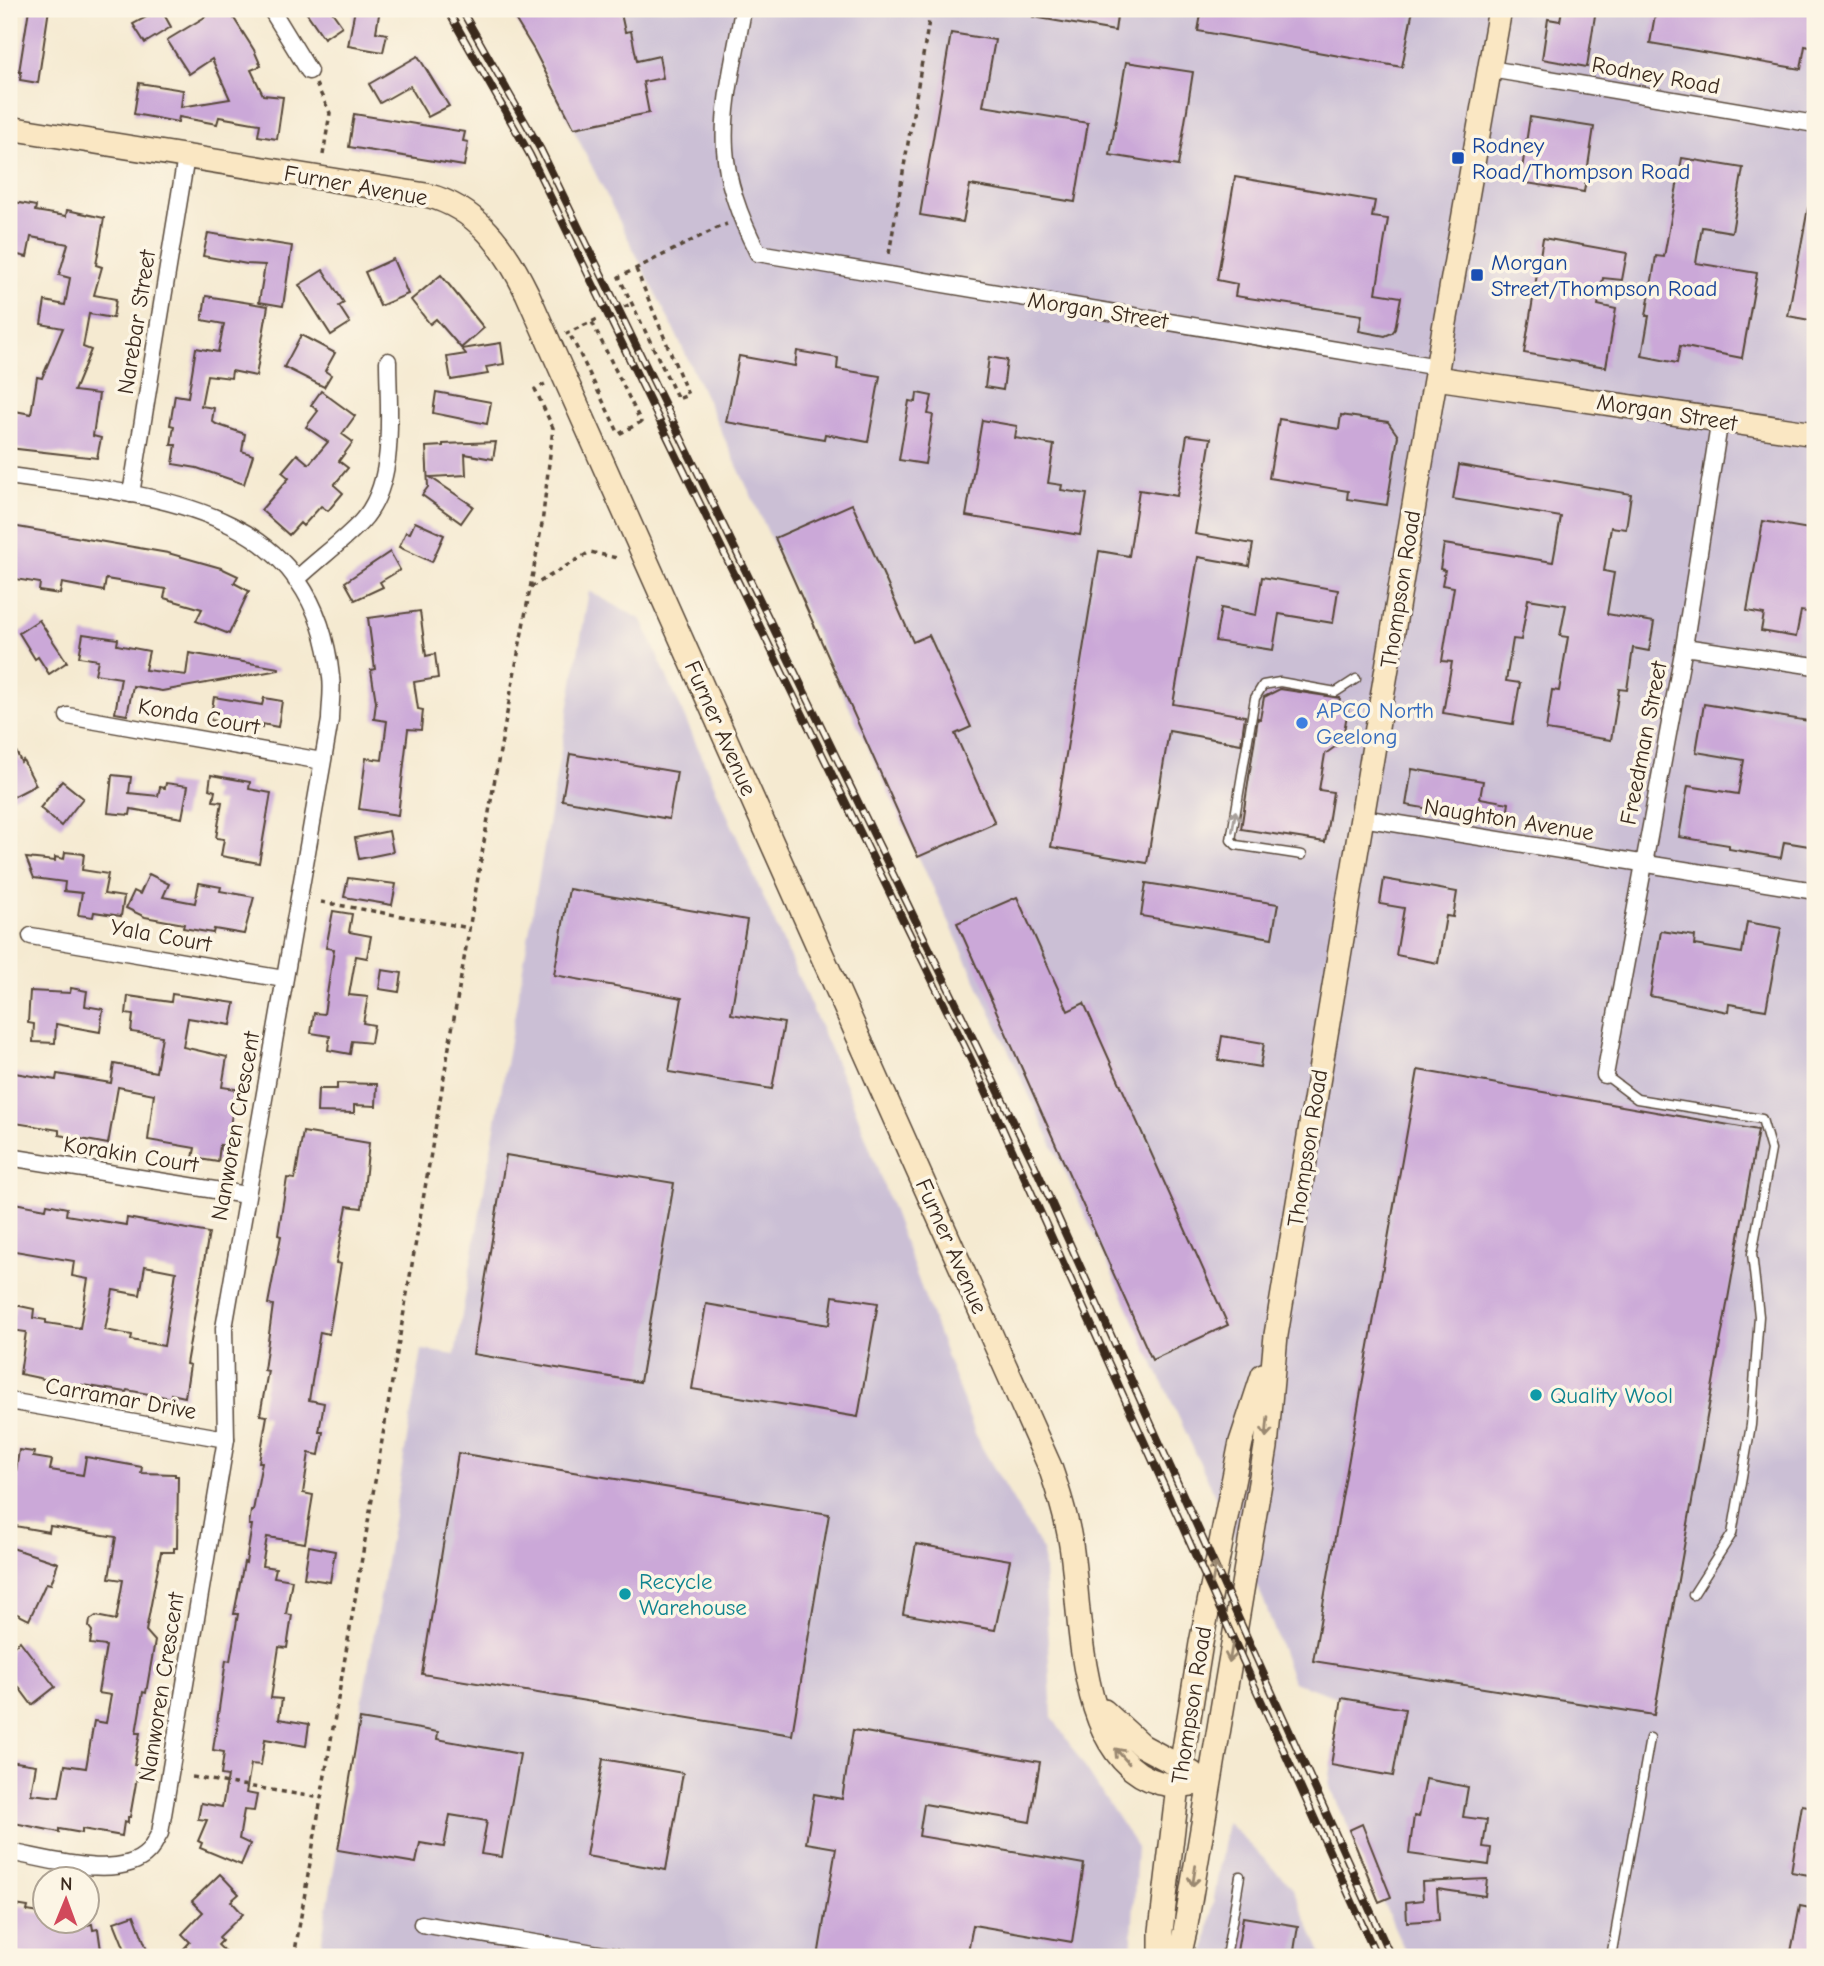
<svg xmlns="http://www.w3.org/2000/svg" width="1824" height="1966" viewBox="0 0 1824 1966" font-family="'Comic Neue',sans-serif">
<rect width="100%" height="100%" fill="#fcf5e5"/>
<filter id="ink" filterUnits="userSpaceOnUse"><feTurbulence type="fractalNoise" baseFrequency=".0143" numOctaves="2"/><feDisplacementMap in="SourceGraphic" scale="14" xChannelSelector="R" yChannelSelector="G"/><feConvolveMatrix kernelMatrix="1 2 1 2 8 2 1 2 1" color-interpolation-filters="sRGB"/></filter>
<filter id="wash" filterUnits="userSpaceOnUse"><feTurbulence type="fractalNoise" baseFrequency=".00686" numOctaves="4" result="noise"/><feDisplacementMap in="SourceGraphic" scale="28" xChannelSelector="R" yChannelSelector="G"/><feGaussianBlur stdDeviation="1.57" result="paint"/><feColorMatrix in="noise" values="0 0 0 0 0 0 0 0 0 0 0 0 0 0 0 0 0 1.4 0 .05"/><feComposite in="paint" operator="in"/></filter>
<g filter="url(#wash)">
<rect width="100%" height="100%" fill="#f5ead1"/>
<!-- industrial -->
<g fill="#cbbfd5">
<path d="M513 9H1815V1957H1408L1329 1785 1340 1698 1293 1682 1264 1601 676 334Z"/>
<path d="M589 591 642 620 850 1095 978 1441 1043 1551 1052 1717 1137 1847 1131 1957H319L422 1350 455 1355Z"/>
<path d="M1227 1822 1292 1887 1323 1957H1204Z"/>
</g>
<g id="blocks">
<!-- building -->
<g fill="#cba8d8" fill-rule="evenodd">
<path d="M29 9H49L38 83 20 80 21 72H19Z"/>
<path d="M161 9 171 27 145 43 133 24Z"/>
<path d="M200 9H228L254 50 261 66 251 70 263 95 283 97 277 139 258 136 260 124 253 123 219 117 217 124 179 117 178 122 134 114 139 83 183 90 181 107 230 99 212 59 189 74 167 40 205 17Z"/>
<path d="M304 9H330L342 26 324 38Z"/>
<path d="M355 9H380L376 32 387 34 383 52 348 46Z"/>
<path d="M509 9H620L625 32 631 31 637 61 659 56 663 78 643 82 649 113 574 128 534 50Z"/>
<path d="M1034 9H1118L1115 31 1033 17Z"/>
<path d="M1202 9H1413L1402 67 1198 31Z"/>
<path d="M1562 9H1596L1587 67 1542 59 1548 19 1560 21Z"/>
<path d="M1656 9H1815V48L1805 46 1801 69 1650 43Z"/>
<path d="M951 33 995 40 983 106 1088 123 1075 202 970 185 963 222 920 215Z"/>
<path d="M418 56 449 106 428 117 410 86 380 103 369 84Z"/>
<path d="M1126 62 1193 72 1178 166 1110 155Z"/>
<path d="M354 114 465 132 463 141 468 142 464 166 349 147Z"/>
<path d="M1530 117 1594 127 1584 192 1520 182Z"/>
<path d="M1682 158 1743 168 1732 232 1702 227 1696 263 1757 273 1742 358 1680 346 1677 363 1642 356 1649 316H1646L1656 256 1664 257Z"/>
<path d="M1235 177 1375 201 1372 217 1388 219 1376 293 1401 297 1395 329 1392 333 1385 336 1359 331 1362 315 1235 296 1237 284 1217 280Z"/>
<path d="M9 201 36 206 35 211 66 216 67 210 104 218 96 265 102 267 94 295 116 299 113 318 89 314 83 347 91 350 74 391 99 394 93 436 101 438 97 458 9 448 15 411 31 414 37 377 42 378 63 328 41 324 45 301 65 305 70 278 59 275 68 244 31 237 27 257 9 253Z"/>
<path d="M1808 208 1815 209V321L1788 316Z"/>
<path d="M208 233 292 246 283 306 259 302 265 265 247 264 203 256Z"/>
<path d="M1543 238 1627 253 1622 280 1603 278 1598 305 1616 309 1606 367 1524 353Z"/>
<path d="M393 259 408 294 380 306 365 272Z"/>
<path d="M323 270 344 303 339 306 350 323 331 335 299 285Z"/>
<path d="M441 275 484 328 461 348 436 319 430 324 411 300Z"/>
<path d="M206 296 268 306 256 376 232 371 231 378 207 375 201 406 214 408 212 421 216 424 245 434 242 451 253 455 244 484 197 468 173 464 176 445H171L174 426 170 425 175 395 188 397 196 348 218 352 224 324 202 320Z"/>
<path d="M301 335 335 353 325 371 331 375 324 387 284 367Z"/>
<path d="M501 343 504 364 486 367 488 374 451 380 447 357 466 354 462 349Z"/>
<path d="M797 351 838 358 837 369 880 376 868 442 825 434 824 439 726 422 739 356 795 366Z"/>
<path d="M989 357 1007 360 1003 390 985 387Z"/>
<path d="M321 391 355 416 342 434 353 442 339 461 348 468 334 485 343 493 328 511 321 506 303 526 300 523 289 535 261 510 289 478 282 472 297 454 309 464 328 442 306 427 318 411 311 405Z"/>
<path d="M436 392 491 402 487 424 433 413Z"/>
<path d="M917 393 932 396 928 414 933 415 925 464 899 460 909 401 916 402Z"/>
<path d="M1341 415 1388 422 1398 436 1387 505 1347 499 1348 491 1269 478 1279 419 1339 429Z"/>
<path d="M982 420 1017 426 1015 438 1054 445 1048 483 1062 485 1061 490 1087 494 1080 535 966 516Z"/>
<path d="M1187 435 1211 438 1195 534 1253 544 1249 566 1198 557 1173 704 1245 716 1241 744 1169 731 1147 863 1051 847 1099 551 1129 556 1139 490 1177 496Z"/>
<path d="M496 442 493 459 465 454 466 475 430 477 473 506 461 523 422 495 428 487 426 447 443 446V444Z"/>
<path d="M1459 465 1631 494 1626 529 1611 527 1604 571 1614 573 1607 614 1654 622 1649 651 1633 648 1627 690 1619 689 1611 740 1546 730 1552 690 1559 691 1568 637 1560 636 1566 605 1528 599 1521 640 1513 639 1506 681 1520 683 1513 724 1443 713 1452 662 1442 661 1454 587 1442 585 1445 570 1440 569 1444 544 1553 562 1561 517 1453 499Z"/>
<path d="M852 504 913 642 929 635 971 727 955 734 995 823 918 857 775 538Z"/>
<path d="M1763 521 1815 530V613L1801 611 1796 637 1761 631 1764 614 1747 611Z"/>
<path d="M415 522 444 535 432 562 399 547 406 532 410 533Z"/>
<path d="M12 526 168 553 221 568 238 576 234 583 249 591 229 634 196 621 202 609 164 598 166 589 106 579 104 591 62 583 60 594 39 591 40 583 9 578V545Z"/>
<path d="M390 552 400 570 380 582 383 587 355 600 345 582Z"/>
<path d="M1262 577 1338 590 1333 623 1279 614 1273 650 1215 641 1221 608 1256 615Z"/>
<path d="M420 611 426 656 435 654 438 678 414 682 418 709 423 710 421 730 408 729 398 815 359 809 366 758 382 760 387 721 374 719 376 702 371 670 375 669 368 618Z"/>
<path d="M39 620 67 662 49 674 38 657 35 659 19 633Z"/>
<path d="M83 634 118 639 117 645 149 651 145 670 186 675 189 653 279 668V670L162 691 133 686 127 715 115 713 121 678 95 674 98 660 79 657Z"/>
<path d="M1280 689 1340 698 1339 703 1349 704 1342 742 1325 754 1319 790 1333 792 1325 842 1241 829 1258 718 1260 719 1264 697Z"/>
<path d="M214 697 262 705 264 698 282 701 278 727 262 724V728L210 720Z"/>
<path d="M1704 704 1815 722V847L1784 842 1781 858 1729 849V845L1679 837 1688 786 1738 794 1744 760 1696 752Z"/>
<path d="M9 736 21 762 23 760 36 785 9 799Z"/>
<path d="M570 754 677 772 669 819 562 800Z"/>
<path d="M1412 769 1483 781 1480 798 1509 803 1506 822 1406 805Z"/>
<path d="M112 775 131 777 129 793 158 796 160 787 165 788 166 783 188 786 182 818 131 809 130 815 108 813Z"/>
<path d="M211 775 250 782 249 789 271 793 259 863 221 856 224 839 216 838 222 802 213 801 215 791 209 789Z"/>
<path d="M62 781 83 798 61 826 40 808Z"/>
<path d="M389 831 393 852 359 859 355 838Z"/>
<path d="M65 852 84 854 82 870 108 874 104 894 124 897 121 916 94 912 93 917 78 915 82 893 64 891 65 882 34 878 26 858 55 861V857L64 859Z"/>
<path d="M149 874 169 884 163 897 195 903 199 883 221 887 220 891 254 897 244 934 214 929 213 933 183 928 184 924 145 917 126 908 134 891 140 894Z"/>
<path d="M348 878 396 884 392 905 344 897Z"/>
<path d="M1384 879 1457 892 1453 917 1446 916 1438 963 1396 955 1404 908 1380 904Z"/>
<path d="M1146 883 1278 904 1272 938 1141 916Z"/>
<path d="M569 889 747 920 731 1014 784 1023 772 1089 669 1072 682 998 554 975Z"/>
<path d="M1017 897 1068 1011 1084 1003 1228 1325 1152 1360 957 923Z"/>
<path d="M333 911 352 914 349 932 371 936 367 958 356 956 349 995 368 997 363 1023 374 1025 371 1043 352 1041 350 1054 328 1050 330 1036 311 1033 314 1013 324 1014 334 949 326 948Z"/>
<path d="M1747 922 1781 928 1766 1010 1729 1004 1728 1012 1650 996 1661 931 1695 936 1694 945 1742 953Z"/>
<path d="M382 970 402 973 399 992 379 989Z"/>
<path d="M71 988 87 991 85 1006 103 1009 100 1032 56 1024 55 1043 33 1042 34 1024 28 1023 30 991 70 993Z"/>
<path d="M172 994 235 1003 231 1025 188 1018 183 1047 227 1057 222 1087 236 1089 227 1146 220 1145 218 1162 193 1158 195 1148 148 1140 154 1094 118 1087 108 1144 59 1135V1130L9 1122V1072L56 1080 57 1074 111 1083 114 1064 156 1072 162 1036 131 1032 133 1015 126 1014 128 996 171 1002Z"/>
<path d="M1222 1036 1264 1043 1260 1067 1218 1060Z"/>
<path d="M1418 1070 1758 1130 1654 1715 1313 1661Z"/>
<path d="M337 1083 377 1084 376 1106 354 1105V1113L317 1112 318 1089H337Z"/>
<path d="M303 1132 369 1143 362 1208 347 1206 336 1263 341 1264 329 1334 320 1332 309 1400 324 1403 319 1432H323L319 1455 309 1453 303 1493 313 1495 305 1543 267 1537 262 1566 276 1568 274 1577 292 1580 286 1614 292 1615 287 1648 279 1647 271 1698 282 1699 279 1719 309 1724 306 1746 265 1739 261 1765 251 1764 246 1793 257 1795 254 1811 244 1810 239 1839 250 1844 241 1865 200 1848 202 1843 198 1841 207 1820 198 1819 201 1803 222 1807 228 1776 221 1775 224 1752 213 1750 226 1660 230 1661 238 1614H234L244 1562 246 1563 252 1525H249L251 1511H253L262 1462H259L267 1416 260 1415 268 1371 264 1370 273 1305 268 1304 281 1236 278 1235 287 1178 295 1179Z"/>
<path d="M506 1155 674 1183 640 1382 473 1354Z"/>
<path d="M9 1202 46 1209 47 1204 67 1208 66 1215 126 1225 127 1218 209 1233 186 1364 190 1365 185 1397 171 1394V1398L127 1390 126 1392 82 1385V1387L20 1374 26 1332 11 1330 15 1305 34 1309 33 1318 46 1320V1323L80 1328 88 1279 72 1276 74 1261 9 1250ZM145 1266 176 1272 164 1346 131 1340 132 1335 105 1330 113 1290 140 1295Z"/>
<path d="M833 1296 878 1303 858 1417 692 1389 706 1304 829 1325Z"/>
<path d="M19 1450 34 1452 33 1457 52 1460 50 1470 83 1475 86 1457 142 1467 141 1473 175 1474V1476H178L177 1548H174V1552H161L155 1583 146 1631 155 1641 146 1693 143 1692 136 1733H140L134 1765 139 1766 130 1817H128V1823L124 1822 122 1836 82 1829V1833L59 1829V1832L9 1822V1761L36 1765 31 1794 59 1797 65 1765 86 1768 94 1721 106 1723 111 1695 98 1693 106 1646 90 1644 92 1631 89 1627 90 1620 96 1616 116 1620 123 1580 109 1578 116 1537 50 1526 49 1532 9 1525V1501L10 1491 13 1492Z"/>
<path d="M458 1453 829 1514 792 1735 422 1674Z"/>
<path d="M916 1544 1010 1560 995 1630 903 1614Z"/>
<path d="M309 1546 335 1551 330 1582 304 1578Z"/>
<path d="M9 1547 58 1563 51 1584 46 1583 29 1620 9 1610Z"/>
<path d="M20 1641 55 1687 32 1705 9 1674V1650Z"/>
<path d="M1342 1698 1405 1709 1393 1776 1331 1765Z"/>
<path d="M360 1719 438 1732 437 1739 520 1754 502 1857 481 1854 487 1821 450 1815 444 1847 420 1843 416 1863 338 1850Z"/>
<path d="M853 1730 1040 1762 1030 1822 924 1804 919 1836 1084 1864 1072 1942 973 1925 967 1957H818L836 1848 806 1843 814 1794 842 1799Z"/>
<path d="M603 1759 683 1773 666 1870 586 1856Z"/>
<path d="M1426 1779 1468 1787 1463 1817 1487 1820 1483 1847 1491 1848 1489 1865 1409 1854 1414 1816 1419 1817Z"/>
<path d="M1802 1805 1815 1807V1876L1791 1872Z"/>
<path d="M1362 1824 1391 1897 1379 1902 1349 1830Z"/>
<path d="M220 1874 239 1894 231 1901 243 1914 219 1937 222 1941 218 1945 231 1957H176L190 1942 182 1934 203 1912 192 1901Z"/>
<path d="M1487 1879 1485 1896 1437 1889 1439 1920 1407 1922 1406 1902 1423 1900 1422 1882Z"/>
<path d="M9 1904 28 1907 27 1911 46 1914V1921L76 1927 92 1924 93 1930 98 1929 102 1957H24V1954L9 1951Z"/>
<path d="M1800 1906 1815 1909 1810 1939 1815 1940V1957H1790Z"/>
<path d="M134 1915 150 1957H128L114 1922Z"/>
<path d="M1243 1917 1298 1926 1293 1957H1236Z"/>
</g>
</g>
</g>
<g filter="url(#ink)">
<use href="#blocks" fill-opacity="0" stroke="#574739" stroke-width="2"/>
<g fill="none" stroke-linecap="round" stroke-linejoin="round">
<!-- lane casing -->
<g stroke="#574739" stroke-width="11">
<g id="lane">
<path d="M1302 855 1236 845 1231 840 1255 698 1263 685 1280 682 1336 692 1356 679"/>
<path d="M1605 1075 1637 1099 1762 1119 1771 1150 1752 1254 1759 1316 1751 1425 1732 1534 1693 1595"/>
<path d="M1226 1957 1240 1876"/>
<path d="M1611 1957 1650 1738"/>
</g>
</g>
<!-- street casing -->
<g stroke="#574739" stroke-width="19">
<g id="street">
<path d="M271 9 309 71"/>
<path d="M743 9C736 54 722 103 725 149 727 185 742 222 758 253L1438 367"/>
<path d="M1490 69 1815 124"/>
<path d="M9 476C147 496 313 500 331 677 333 691 330 706 330 720L224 1328 226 1439 160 1833C156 1839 153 1847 148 1852 120 1882 45 1858 9 1852"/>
<path d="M131 494 186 157"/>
<path d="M296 580C317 560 341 543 361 522 398 483 388 410 388 361"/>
<path d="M1684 647 1815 666"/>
<path d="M68 716 322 761"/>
<path d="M1362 818 1815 891"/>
<path d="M31 936 284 979"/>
<path d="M1605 1075 1684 647 1720 419"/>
<path d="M9 1157 246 1195"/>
<path d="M9 1401 226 1439"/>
<path d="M422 1924 617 1957"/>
</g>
</g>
<!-- secondary casing -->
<g stroke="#574739" stroke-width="26">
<g id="secondary">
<path d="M9 128 426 195C478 208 505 248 527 293L1050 1467C1059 1493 1067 1518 1071 1545 1082 1611 1075 1760 1160 1783 1176 1787 1192 1784 1208 1782"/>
<path d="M1436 378 1815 434"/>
<path d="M1104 1711 1142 1746 1192 1773"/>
<path d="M1161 1957V1931L1178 1786 1201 1643 1241 1442 1263 1375"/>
<path d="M1179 1957 1185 1931 1266 1447 1276 1335 1431 403 1500 9"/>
</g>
</g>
<!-- path -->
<g stroke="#574739" stroke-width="3.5" stroke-dasharray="5 5" stroke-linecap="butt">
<path d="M316 84 330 113 323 155"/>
<path d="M889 254 931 9"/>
<path d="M636 269 688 395 678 399 619 277 719 227 727 224"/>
<path d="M624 307 631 304"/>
<path d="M568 335 567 333 600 318"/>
<path d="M570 339 572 338 619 434 641 422 592 322"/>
<path d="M531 587 590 552 617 558"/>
<path d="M321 902 470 928"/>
<path d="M192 1777 321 1798"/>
<path d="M294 1957 493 789 542 524 553 428 535 389 547 383"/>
</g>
<!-- lane -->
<use href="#lane" stroke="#fff" stroke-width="8"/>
<!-- street -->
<use href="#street" stroke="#fff" stroke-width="16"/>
<!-- secondary -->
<use href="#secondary" stroke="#fae7c3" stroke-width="23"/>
<!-- rail casing -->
<g stroke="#3b2a1e" stroke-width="8">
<g id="rail">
<path d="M447 9 530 155 977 1072 1377 1957"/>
<path d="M461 9 541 150 1034 1164 1391 1957"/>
</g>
</g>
<!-- rail -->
<use href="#rail" stroke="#fcf5e5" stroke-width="5" stroke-dasharray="16" stroke-linecap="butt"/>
</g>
<!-- one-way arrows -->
<defs><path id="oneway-shaft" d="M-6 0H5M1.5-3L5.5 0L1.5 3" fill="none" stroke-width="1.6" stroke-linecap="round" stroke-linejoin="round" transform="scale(1.75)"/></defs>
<use stroke="#a79f9a" href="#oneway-shaft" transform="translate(1234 821) rotate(-81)"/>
<g stroke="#9a8870">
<use href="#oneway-shaft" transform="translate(1267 1427) rotate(95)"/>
<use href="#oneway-shaft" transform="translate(1214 1573) rotate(-79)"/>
<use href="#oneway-shaft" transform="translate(1231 1652) rotate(100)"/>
<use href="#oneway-shaft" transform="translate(1122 1756) rotate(-132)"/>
<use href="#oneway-shaft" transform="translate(1194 1876) rotate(99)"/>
</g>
</g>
<!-- markers -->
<g fill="#1a4fb4" stroke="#fcf5e5" stroke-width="2.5">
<rect x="1451" y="151" width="14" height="14" rx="3.5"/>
<rect x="1470" y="268" width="14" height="14" rx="3.5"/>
</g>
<circle fill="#3f7fe0" stroke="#fcf5e5" stroke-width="2.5" cx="1302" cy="723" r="7"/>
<g fill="#0f9aa8" stroke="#fcf5e5" stroke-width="2.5">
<circle cx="1536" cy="1395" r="7"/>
<circle cx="625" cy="1594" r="7"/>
</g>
<g text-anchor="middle" stroke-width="7" stroke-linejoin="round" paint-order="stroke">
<!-- street labels -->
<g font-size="23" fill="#3b2a1e" stroke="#fcf5e5">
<text transform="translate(1656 75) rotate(10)" y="8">Rodney Road</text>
<text transform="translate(356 185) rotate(10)" y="8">Furner Avenue</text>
<text transform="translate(1098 310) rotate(9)" y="8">Morgan Street</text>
<text transform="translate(136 322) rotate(-81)" y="8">Narebar Street</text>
<text transform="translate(1667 412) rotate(9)" y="8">Morgan Street</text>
<text transform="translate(1400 589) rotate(-81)" y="8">Thompson Road</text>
<text transform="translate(199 716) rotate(10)" y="8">Konda Court</text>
<text transform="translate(721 728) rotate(66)" y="8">Furner Avenue</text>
<text transform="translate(1643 743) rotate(-79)" y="8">Freedman Street</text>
<text transform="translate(1509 819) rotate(9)" y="8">Naughton Avenue</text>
<text transform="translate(161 935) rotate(10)" y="8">Yala Court</text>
<text transform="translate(235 1126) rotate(-80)" y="8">Nanworen Crescent</text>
<text transform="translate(1307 1148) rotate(-81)" y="8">Thompson Road</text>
<text transform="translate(131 1154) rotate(9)" y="8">Korakin Court</text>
<text transform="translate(952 1246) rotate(66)" y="8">Furner Avenue</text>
<text transform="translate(121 1398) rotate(10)" y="8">Carramar Drive</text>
<text transform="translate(161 1687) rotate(-81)" y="8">Nanworen Crescent</text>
<text transform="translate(1191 1705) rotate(-81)" y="8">Thompson Road</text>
</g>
<!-- transit labels -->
<g font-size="23" fill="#164399" stroke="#fcf5e5" text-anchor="start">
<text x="1472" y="153">Rodney<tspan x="1472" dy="26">Road/Thompson Road</tspan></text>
<text x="1491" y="270">Morgan<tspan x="1491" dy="26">Street/Thompson Road</tspan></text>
</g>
<!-- shop labels -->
<g font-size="23" fill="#366cbe" stroke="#fcf5e5" text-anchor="start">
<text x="1316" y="718">APCO North<tspan x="1316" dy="26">Geelong</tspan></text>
</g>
<!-- culture labels -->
<g font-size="23" fill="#0d838f" stroke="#fcf5e5" text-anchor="start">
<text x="1550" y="1403">Quality Wool</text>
<text x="639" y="1589">Recycle<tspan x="639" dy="26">Warehouse</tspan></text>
</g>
</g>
<!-- margin -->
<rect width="1824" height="1966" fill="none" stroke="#fcf5e5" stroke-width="35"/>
<!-- north arrow -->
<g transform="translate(66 1900) rotate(1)"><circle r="33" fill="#fcf5e5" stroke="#afa495" stroke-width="2"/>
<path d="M0-5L12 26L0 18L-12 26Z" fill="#d1495b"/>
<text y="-10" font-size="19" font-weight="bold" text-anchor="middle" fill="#3b2a1e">N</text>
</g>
</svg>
